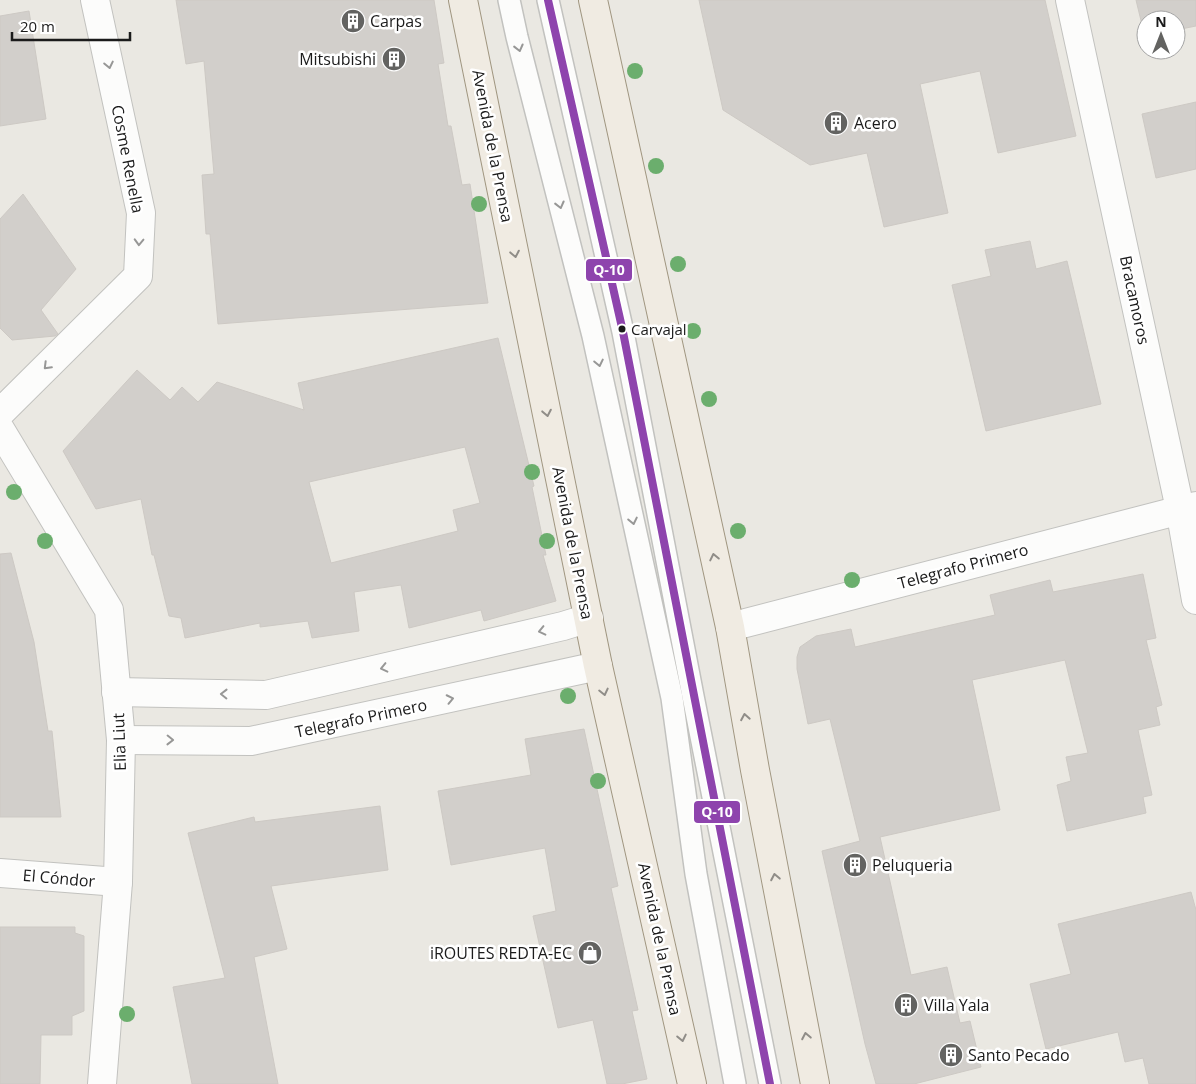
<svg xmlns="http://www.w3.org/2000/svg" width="1196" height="1084" viewBox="0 0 1196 1084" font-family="'Open Sans',sans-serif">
<rect width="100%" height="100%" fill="#eae8e2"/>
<!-- building -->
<g fill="#d2cfcb" stroke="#cdc9c4" fill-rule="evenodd">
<path d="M176 0H434L444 63 438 64 448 126H451L462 185 470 184 488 303 218 324 210 234H206L202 175 214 174 204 61 186 64Z"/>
<path d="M699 0H1045L1076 136 998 153 980 71 920 84 948 213 884 227 867 153 810 165 723 110Z"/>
<path d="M1136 0H1196V26L1176 30V20H1146V37H1145Z"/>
<path d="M29 11 46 119 0 126V16Z"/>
<path d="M1196 102V169L1156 178 1142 114Z"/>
<path d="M23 194 76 269 41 310 58 334 55 336 12 340 0 328V219Z"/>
<path d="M1030 241 1036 269 1067 261 1101 404 986 431 952 285 991 276 985 250Z"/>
<path d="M498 338 534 486 532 487 546 555H543L556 601 484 621 481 610 409 628 401 585 354 592 359 631 312 638 308 621 260 627V623L185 638 181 618 169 616 154 555H152L141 499 96 509 63 451 137 370 170 400 182 387 198 402 217 382 304 410 298 383ZM465 447 480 503 453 510 458 531 331 563 309 482Z"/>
<path d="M11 553 34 642 48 731H52L61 817H0V554Z"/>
<path d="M1143 574 1156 638 1146 640 1162 705 1156 707 1160 725 1138 730 1152 795 1143 797 1146 813 1067 831 1057 785 1071 781 1066 757 1088 753 1065 660 972 680 1000 810 880 837 911 975 947 967 960 1023 970 1021 981 1067 914 1084H876L865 1044 822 851 860 841 830 719 808 724 797 669V657L800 647 816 636 851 629 855 647 995 615 990 595 1050 580 1053 592Z"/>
<path d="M584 729 618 886 611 888 638 1010 632 1011 647 1079 622 1084H607L593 1020 558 1028 533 916 556 911 545 848 451 865 438 791 531 775 525 739Z"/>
<path d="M380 806 388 870 271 886 287 949 254 957 278 1084H192L173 987 225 978 188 833 254 817 255 822Z"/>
<path d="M1191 892 1196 910V1084H1149L1143 1058 1125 1062 1118 1032 1046 1049 1030 984 1071 974 1058 924Z"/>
<path d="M0 927H75V933L84 936V1011L72 1016V1035H41L40 1084H0Z"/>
</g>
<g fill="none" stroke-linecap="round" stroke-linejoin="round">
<!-- lane casing -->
<g stroke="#c2c2bf" stroke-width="24">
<g id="lane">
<path d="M509 0 517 37 593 336 672 698 696 874 735 1084"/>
<path d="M548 0 623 332 693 696 770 1084"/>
</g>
</g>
<!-- street casing -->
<g stroke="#c2c2bf" stroke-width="30">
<g id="street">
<path d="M1070 0 1180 509 1196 600"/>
<path d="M0 413 138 276 141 213 95 0"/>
<path d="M0 429 109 610 121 740 118 882 102 1084"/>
<path d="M730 627 1196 506"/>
<path d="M116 692 266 695 563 626 589 618"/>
<path d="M121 740 251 741 598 666"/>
<path d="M0 873 118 882"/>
</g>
</g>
<!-- primary casing -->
<g stroke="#a09680" stroke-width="30">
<g id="primary">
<path d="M463 0 598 666 692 1084"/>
<path d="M593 0 730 627 755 770 815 1084"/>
</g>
</g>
<!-- lane -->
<use href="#lane" stroke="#fcfcfb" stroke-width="21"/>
<!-- street -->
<use href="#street" stroke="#fcfcfb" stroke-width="28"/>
<!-- primary -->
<use href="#primary" stroke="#f0ebe2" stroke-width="28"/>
<!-- bus-1 casing -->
<g stroke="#fff" stroke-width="11">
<path id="bus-1" d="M548 0 623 332 770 1084"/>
</g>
<!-- bus-1 -->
<use href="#bus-1" stroke="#8e44ad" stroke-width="8"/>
</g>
<!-- trees -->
<g fill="#6bae6d">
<circle cx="635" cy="71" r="8"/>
<circle cx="656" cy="166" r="8"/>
<circle cx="479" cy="204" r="8"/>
<circle cx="678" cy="264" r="8"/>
<circle cx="693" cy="331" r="8"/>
<circle cx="709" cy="399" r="8"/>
<circle cx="532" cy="472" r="8"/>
<circle cx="14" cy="492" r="8"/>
<circle cx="738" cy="531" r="8"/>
<circle cx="45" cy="541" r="8"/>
<circle cx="547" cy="541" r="8"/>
<circle cx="852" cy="580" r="8"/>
<circle cx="568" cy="696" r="8"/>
<circle cx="598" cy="781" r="8"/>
<circle cx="127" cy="1014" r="8"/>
</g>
<!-- one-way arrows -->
<defs><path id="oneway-chevron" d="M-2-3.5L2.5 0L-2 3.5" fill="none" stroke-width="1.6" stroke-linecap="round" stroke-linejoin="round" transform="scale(1.25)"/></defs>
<g stroke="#979796">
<use href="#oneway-chevron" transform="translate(519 48) rotate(76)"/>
<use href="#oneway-chevron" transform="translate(109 65) rotate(78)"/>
<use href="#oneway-chevron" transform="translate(560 205) rotate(76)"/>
<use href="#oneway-chevron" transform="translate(139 242) rotate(92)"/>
<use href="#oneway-chevron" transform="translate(599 363) rotate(78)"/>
<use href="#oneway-chevron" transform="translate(47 366) rotate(135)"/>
<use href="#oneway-chevron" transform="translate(633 521) rotate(78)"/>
<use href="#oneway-chevron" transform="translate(542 631) rotate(167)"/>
<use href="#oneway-chevron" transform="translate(384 668) rotate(167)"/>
<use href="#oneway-chevron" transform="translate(224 694) rotate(-179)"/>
<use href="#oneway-chevron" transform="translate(450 699) rotate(-12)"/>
<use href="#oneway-chevron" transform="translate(170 740) rotate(1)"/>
</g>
<g stroke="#908d88">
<use href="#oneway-chevron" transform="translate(515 254) rotate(79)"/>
<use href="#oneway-chevron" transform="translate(547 413) rotate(79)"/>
<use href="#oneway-chevron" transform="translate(714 557) rotate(-102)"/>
<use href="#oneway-chevron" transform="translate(604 692) rotate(77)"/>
<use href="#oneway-chevron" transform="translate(745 717) rotate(-100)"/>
<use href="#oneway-chevron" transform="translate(775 877) rotate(-101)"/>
<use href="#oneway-chevron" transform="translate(806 1036) rotate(-101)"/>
<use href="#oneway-chevron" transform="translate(682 1038) rotate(78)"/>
</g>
<!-- icons -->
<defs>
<g id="building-disc" transform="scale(1.25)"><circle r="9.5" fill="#636361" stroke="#fff"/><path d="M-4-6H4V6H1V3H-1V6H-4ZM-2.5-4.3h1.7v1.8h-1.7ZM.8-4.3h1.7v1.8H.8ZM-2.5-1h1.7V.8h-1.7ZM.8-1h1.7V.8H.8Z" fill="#fff"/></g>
<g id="shop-disc" transform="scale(1.25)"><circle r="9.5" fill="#636361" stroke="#fff"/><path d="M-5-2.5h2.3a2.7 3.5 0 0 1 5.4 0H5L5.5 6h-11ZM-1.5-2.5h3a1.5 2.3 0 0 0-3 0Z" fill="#fff"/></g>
</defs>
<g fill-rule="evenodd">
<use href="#building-disc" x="353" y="21"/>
<use href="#building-disc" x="394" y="59"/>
<use href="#building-disc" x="836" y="123"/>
<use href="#building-disc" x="855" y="865"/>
<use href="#shop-disc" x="590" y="953"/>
<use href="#building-disc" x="906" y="1005"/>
<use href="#building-disc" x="951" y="1055"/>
</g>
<!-- markers -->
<circle fill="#1b1b1b" stroke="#fff" stroke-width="2" cx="622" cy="329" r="4.5"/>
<g text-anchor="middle" stroke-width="5" stroke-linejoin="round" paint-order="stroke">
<!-- bus labels -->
<g font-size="15" fill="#1b1b1b" stroke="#fff" text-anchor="start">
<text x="631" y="335">Carvajal</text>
</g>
<!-- poi labels -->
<g font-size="16" fill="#1b1b1b" stroke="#fff" text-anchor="start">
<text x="370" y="27">Carpas</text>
<text x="376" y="65" text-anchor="end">Mitsubishi</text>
<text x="854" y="129">Acero</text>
<text x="872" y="871">Peluqueria</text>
<text x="572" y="959" text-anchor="end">iROUTES REDTA-EC</text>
<text x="924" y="1011">Villa Yala</text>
<text x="968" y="1061">Santo Pecado</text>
</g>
<!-- street labels -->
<g font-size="16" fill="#1b1b1b" stroke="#fff">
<text transform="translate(493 146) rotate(79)" y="6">Avenida de la Prensa</text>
<text transform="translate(128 159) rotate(79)" y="6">Cosme Renella</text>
<text transform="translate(1135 300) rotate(78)" y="6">Bracamoros</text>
<text transform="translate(573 543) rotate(79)" y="6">Avenida de la Prensa</text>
<text transform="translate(963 566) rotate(-15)" y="6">Telegrafo Primero</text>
<text transform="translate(361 718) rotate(-12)" y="6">Telegrafo Primero</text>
<text transform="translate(119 742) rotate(-92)" y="6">Elia Liut</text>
<text transform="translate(59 878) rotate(5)" y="6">El Cóndor</text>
<text transform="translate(660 939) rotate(78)" y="6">Avenida de la Prensa</text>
</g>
</g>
<g stroke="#fff" stroke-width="2">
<rect x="585" y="258" width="48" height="24" rx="5" fill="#8e44ad"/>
<rect x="693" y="800" width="48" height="24" rx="5" fill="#8e44ad"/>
</g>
<g font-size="14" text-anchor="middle" font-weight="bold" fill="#fff">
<text x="609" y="275">Q-10</text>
<text x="717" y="817">Q-10</text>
</g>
<!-- north arrow -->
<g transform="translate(1161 35)"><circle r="24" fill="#ffffff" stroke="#a4a4a4"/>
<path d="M0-4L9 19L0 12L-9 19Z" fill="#636361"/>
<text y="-8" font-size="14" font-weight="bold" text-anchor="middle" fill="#1b1b1b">N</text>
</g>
<!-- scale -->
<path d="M12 32v8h118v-8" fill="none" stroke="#1b1b1b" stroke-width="2.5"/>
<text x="20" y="32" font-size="15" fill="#1b1b1b" stroke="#ffffff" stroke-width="4" paint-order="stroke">20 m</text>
</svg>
